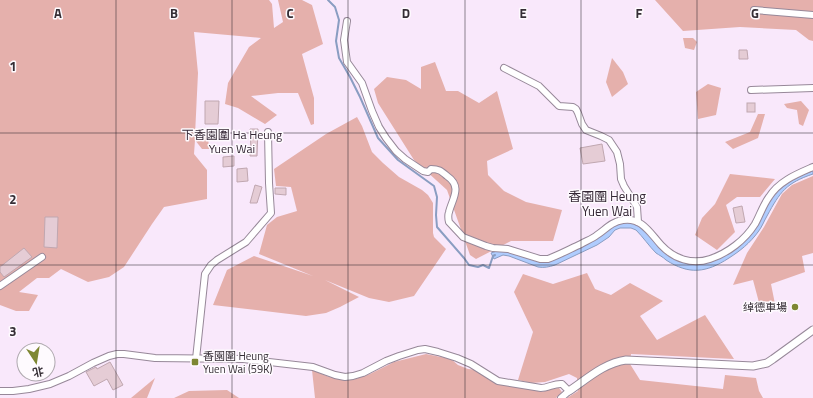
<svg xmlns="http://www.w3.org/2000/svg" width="813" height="398" viewBox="0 0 813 398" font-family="'Titillium Web','Noto Sans SC',sans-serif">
<rect width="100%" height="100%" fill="#f9e8fb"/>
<!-- green -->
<g fill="#e5b0ac">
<path d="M0 0H269L272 4 274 28 283 22 278 0H302L312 5 323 44 302 54 314 98V124L311 125 298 93H278L251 96 277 115 265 124 238 108 225 104 228 83 249 47 261 38 194 32 198 73 195 135 200 132 207 136 210 149H202L195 140 194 154 207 170V199L164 207 152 224 124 267 109 277 88 282 61 269 49 278H37L19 292 38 295 29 311H16L0 305Z"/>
<path d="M655 0H813V41L809 40 796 30 740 27 683 31Z"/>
<path d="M683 38H693L697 42 694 50 685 48Z"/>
<path d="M612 58 623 72 628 84 612 97 606 82Z"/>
<path d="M435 62 446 91H458L479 103 497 91 513 149 487 161 488 175 504 191 526 202 562 210 553 241H511L476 259 470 255 447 190 414 160 378 103 374 89 387 77 406 80 421 89V67Z"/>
<path d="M708 84 721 88 716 115 698 119 696 92Z"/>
<path d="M801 101 809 110 803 126 799 124 797 110 787 108 784 104Z"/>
<path d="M758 114H765L758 138 733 149 725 142 750 132Z"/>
<path d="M357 117 362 126 372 152 383 163 399 177 422 190 428 195 433 203V233L434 237 446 249 414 296 389 302 369 298 325 280 359 297 340 307 326 313 306 316 213 305 227 270 254 256 313 276 259 254 267 225 277 217 297 211 291 187 276 186 274 169 326 134Z"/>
<path d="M730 174 775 179 760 197H737L726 205 735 232 717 250 695 235 702 218 715 204Z"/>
<path d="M813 176V253L802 256 805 272 771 284 775 304 761 310 753 280 733 285 747 253 764 227 782 194 792 185Z"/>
<path d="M587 273 595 289 611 295 630 283 663 301 640 316 657 340 705 315 734 359 631 354 630 364 640 380 723 389 725 375 756 378 759 391 763 398H567L578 391 577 378 569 374 545 382 531 383 518 380 533 332 514 292 523 274 553 284Z"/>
<path d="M426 354 451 359 458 365 468 369 477 370 521 387 542 392 550 389 559 388 562 392 556 398H315L312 370 329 377 352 380 370 374 394 362Z"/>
<path d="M155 378 147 398H131Z"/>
<path d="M227 390 239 398H174L189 391Z"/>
</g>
<!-- water -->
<path fill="#afccfe" stroke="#8a9dc2" d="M813 171V174C786 183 780 192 767 216 764 221 762 227 758 232 750 243 740 251 729 258 706 273 689 275 666 260 663 257 659 255 656 253 649 246 643 237 636 230L631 228H620L615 230 609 237 597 245 555 265C549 267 544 268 538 267L509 256 503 255 494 259 491 253 500 250 508 251 539 261 611 226 626 221 636 224 669 254 678 260 688 264H697L737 246 772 195 792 178Z"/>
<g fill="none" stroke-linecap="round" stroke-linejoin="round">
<!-- stream -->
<path stroke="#8a9dc2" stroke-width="2" d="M328 0 335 7 339 20 336 41 339 58 350 77 360 97 378 138 398 160 434 186 437 197 436 215 437 227 464 258 469 265 478 267 483 265 489 268 493 256 495 255"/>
</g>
<!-- building -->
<g fill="#e5ccd5" stroke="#c0a7b0">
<path d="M739 50H747L748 59H739Z"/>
<path d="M205 101H219L218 124H205Z"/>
<rect x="747" y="103" width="8" height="9"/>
<path d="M250 129H258L257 156H250V151H251Z"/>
<path d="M602 144 605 161 583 164 580 148Z"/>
<path d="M234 156V166L223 167V157Z"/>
<path d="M247 168 248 181 237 182V169Z"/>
<path d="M255 185 262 187 257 203H250Z"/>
<path d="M275 188H286V195L275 194Z"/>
<path d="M742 206 745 222 736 223 733 208Z"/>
<path d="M45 217H58L57 248 44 247Z"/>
<path d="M24 248 32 257 4 277 0 272V267Z"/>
<path d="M110 362 123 385 113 390 107 379 94 386 86 372 96 367 97 369Z"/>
</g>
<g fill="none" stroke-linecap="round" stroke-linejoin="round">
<!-- minor casing -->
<g stroke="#978899" stroke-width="8">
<g id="minor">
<path d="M754 10 813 15"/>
<path d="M347 21 344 40 347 62 362 83 372 111 379 127 386 138 396 151 405 159 423 171 428 172 431 169C439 169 441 171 447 176 463 187 452 199 449 212 448 215 448 218 449 222L463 237 486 246 493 248 508 249 540 259H548C559 255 570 249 581 244 586 241 592 239 597 235 606 229 611 222 623 220 642 217 650 233 661 245 674 259 692 265 710 259 728 253 745 240 755 224 760 215 763 205 769 197 779 181 797 174 813 167"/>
<path d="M504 68 539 86 559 106 573 107 576 109 578 113 582 124 586 130 601 136 609 140 617 152 620 164 621 179 624 186 637 207 638 222"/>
<path d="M751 90 813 88"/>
<path d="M0 286 42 257"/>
<path d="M196 359 205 274 211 265 217 260 246 242 271 213 269 183 268 132"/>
<path d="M0 391H13L29 389 50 384 69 376 93 363 109 356 117 354H124L155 358 243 359 313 367 335 375 345 377 353 376 363 373 386 361 399 356 418 350 425 349 438 352 457 358 471 364 498 381 541 388C548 388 555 383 562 384L569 391 561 398"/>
</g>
</g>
<!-- tertiary casing -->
<g stroke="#978899" stroke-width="9">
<path id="tertiary" d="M569 391C587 379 604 363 626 360L753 366 767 363 773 359 813 330"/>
</g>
<!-- minor -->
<use href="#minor" stroke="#fff" stroke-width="6"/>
<!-- tertiary -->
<use href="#tertiary" stroke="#fff" stroke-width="7"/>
</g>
<!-- grid -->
<path fill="none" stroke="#352e35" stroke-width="1" stroke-opacity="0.55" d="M116 0V398M232 0V398M348 0V398M465 0V398M581 0V398M697 0V398M0 133H813M0 265H813"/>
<!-- markers -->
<g fill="#7e8733" stroke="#fefafe" stroke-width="1.5">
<circle cx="795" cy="307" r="4"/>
<rect x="191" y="358" width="8" height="8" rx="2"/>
</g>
<g text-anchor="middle" stroke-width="3" stroke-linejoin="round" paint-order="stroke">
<!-- poi labels -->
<g font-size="11" fill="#352e35" stroke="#fefafe" text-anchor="end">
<text x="787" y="311">绰德車場</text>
<text x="203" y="360" text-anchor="start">香園圍 Heung<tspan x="203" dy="13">Yuen Wai (59K)</tspan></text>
</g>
<!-- neighbourhood labels -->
<g font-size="12" fill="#342735" stroke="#fefafe">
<text x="232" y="139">下香園圍 Ha Heung<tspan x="232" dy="14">Yuen Wai</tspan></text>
</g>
<!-- quarter labels -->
<g font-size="13" fill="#342735" stroke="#fefafe">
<text x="607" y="201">香園圍 Heung<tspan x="607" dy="15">Yuen Wai</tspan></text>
</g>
</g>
<g font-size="13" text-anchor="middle" font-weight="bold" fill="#352e35" stroke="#fefafe" stroke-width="3" stroke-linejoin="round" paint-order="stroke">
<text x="58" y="18">A</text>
<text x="174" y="18">B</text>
<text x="290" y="18">C</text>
<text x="406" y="18">D</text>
<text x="523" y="18">E</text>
<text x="639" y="18">F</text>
<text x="755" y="18">G</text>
<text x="13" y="71">1</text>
<text x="13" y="204">2</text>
<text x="13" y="336">3</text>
</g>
<!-- north arrow -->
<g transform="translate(36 362) rotate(168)"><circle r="19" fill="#fefafe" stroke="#aea8ae"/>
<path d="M0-3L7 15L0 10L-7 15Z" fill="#7e8733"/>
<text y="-6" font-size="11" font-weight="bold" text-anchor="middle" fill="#352e35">北</text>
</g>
</svg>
